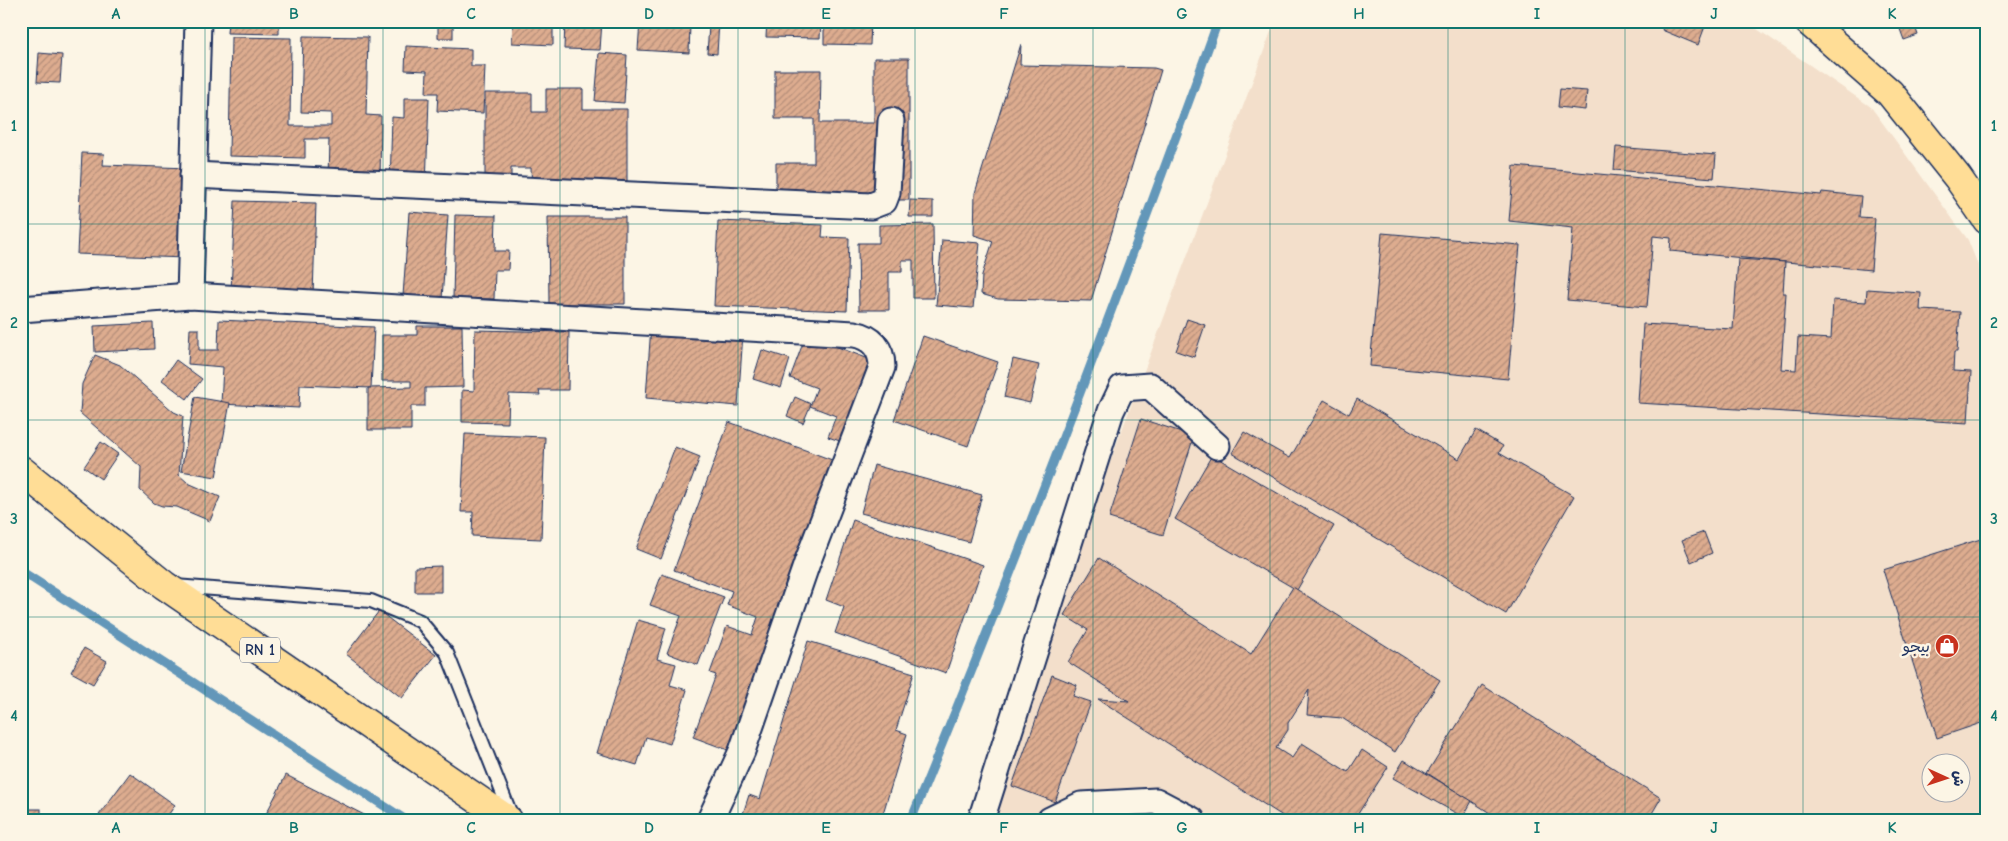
<svg xmlns="http://www.w3.org/2000/svg" width="2008" height="841" viewBox="0 0 2008 841" font-family="'Comic Neue','Playpen Sans Arabic',sans-serif">
<defs>
<pattern id="building-hatch" width="6" height="6" patternUnits="userSpaceOnUse" patternTransform="scale(1.25)"><rect width="6" height="6" fill="#ddac8f"/><path d="M-1 1l2-2M0 6l6-6M5 7l2-2" fill="none" stroke="#b28c78"/></pattern>
</defs>
<rect width="100%" height="100%" fill="#fcf5e5"/>
<filter id="ink" filterUnits="userSpaceOnUse"><feTurbulence type="fractalNoise" baseFrequency=".02" numOctaves="2"/><feDisplacementMap in="SourceGraphic" scale="10" xChannelSelector="R" yChannelSelector="G"/><feConvolveMatrix kernelMatrix="1 2 1 2 8 2 1 2 1" color-interpolation-filters="sRGB"/></filter>
<g filter="url(#ink)">
<!-- built -->
<path fill="#f3dfcb" fill-rule="evenodd" d="M1275 21H1741L1757 29 1871 107 1968 240 1987 288V820H976ZM1930 764H1960V794H1930Z"/>
<g fill="none" stroke-linecap="round" stroke-linejoin="round">
<!-- stream -->
<g stroke="#6397b9" stroke-width="9">
<path d="M21 571 406 820"/>
<path d="M911 820C1020 556 1121 289 1218 21"/>
</g>
</g>
<!-- building -->
<g fill="url(#building-hatch)" stroke="#1b2f5e">
<path d="M228 21H279V34L227 33Z"/>
<path d="M353 21H380V26L353 24Z"/>
<rect x="438" y="21" width="15" height="17"/>
<path d="M513 21H553V45L512 43Z"/>
<path d="M565 21H602L600 50 564 49Z"/>
<path d="M640 21H719L717 54 707 53 709 26 690 25 689 53 638 50Z"/>
<path d="M767 21H821L820 38 766 37Z"/>
<path d="M824 21H871L870 45 824 44Z"/>
<path d="M1666 21H1707L1698 45 1662 30Z"/>
<path d="M1897 21H1913L1918 35 1904 40Z"/>
<path d="M303 36 368 37 366 115 381 116 380 180 328 179 329 139H305V158L229 156 231 37 291 38 290 126H331V113L301 112Z"/>
<path d="M1021 44 1020 65 1154 68 1161 70 1091 301 998 299 981 294 982 275 993 241 974 235 975 193Z"/>
<path d="M406 46 471 49V66H485L483 113 437 111 438 93H426L427 71 405 70Z"/>
<path d="M39 53 62 55 60 83 37 82Z"/>
<path d="M599 53 627 55 624 103 595 101Z"/>
<path d="M874 58H909V200H776V163H814V119H775V70H821L820 123H874Z"/>
<path d="M546 89H583V109H627V191H532L531 168H511V186H485V93H532V112H546Z"/>
<path d="M1560 89 1587 91 1585 110 1558 107Z"/>
<path d="M404 98H429L426 187 390 186 392 117 404 118Z"/>
<path d="M1616 147 1716 155 1714 178 1614 170Z"/>
<path d="M82 153 104 154 103 165 189 168 185 258 77 254Z"/>
<path d="M1514 166 1821 195 1822 192 1861 196 1859 217 1875 218 1871 270 1670 251 1671 238 1653 236 1647 307 1567 300 1573 228 1509 221Z"/>
<path d="M910 200 933 201V217H909Z"/>
<path d="M235 201 316 203 313 295 231 292Z"/>
<path d="M409 212 448 215 442 299 403 296Z"/>
<path d="M455 215 496 216 495 251H509L508 270H495L494 299 453 298Z"/>
<path d="M548 217H625V304H549Z"/>
<path d="M718 221 823 225 822 237 849 238 847 311 714 306Z"/>
<path d="M933 224 934 298H913V260H902V272H889V310H859L858 243H879V225Z"/>
<path d="M1382 233 1520 245 1508 379 1370 366Z"/>
<path d="M942 240 980 243 973 308 936 305Z"/>
<path d="M1738 259 1785 262 1783 293H1786L1781 369 1796 370 1798 337 1831 339 1833 300 1866 302 1867 289 1921 293 1920 310 1960 312 1957 352H1954L1953 371 1971 372 1968 423 1638 403 1643 324 1733 329Z"/>
<path d="M1187 319 1205 325 1194 357 1176 351Z"/>
<path d="M219 320 374 327 371 388 300 385 299 408 221 404 223 367 188 364 190 329H199V350H218Z"/>
<path d="M153 323 154 349 95 352 94 326Z"/>
<path d="M417 326H462L463 387 425 388V406H411V430H368V388L411 387V381H382V335H417Z"/>
<path d="M651 326 743 333 738 406 646 398Z"/>
<path d="M475 330 569 332 568 390H539L540 395 509 394 508 423 462 422V390L474 391Z"/>
<path d="M806 335 882 364 852 445 828 437 836 416 810 406 817 388 790 378Z"/>
<path d="M923 336 998 362 968 446 894 420Z"/>
<path d="M762 350 790 359 781 388 753 379Z"/>
<path d="M95 355 120 365 174 412 183 416 179 475 188 483 220 497 210 521 177 507 162 506 154 503 140 490 141 467 80 413 82 384Z"/>
<path d="M1013 359 1039 365 1030 403 1004 397Z"/>
<path d="M176 360 202 379 187 399 162 380Z"/>
<path d="M195 397 230 403 216 477 181 471Z"/>
<path d="M795 397 811 404 803 423 787 416Z"/>
<path d="M1357 399 1459 459 1476 430 1503 446 1499 453 1574 496 1506 614 1232 453 1244 432 1290 458 1324 400 1349 414Z"/>
<path d="M1141 419 1194 436 1163 535 1109 518Z"/>
<path d="M729 422 843 464 736 753 693 737 716 675 710 673 727 626 752 635 758 617 727 605 732 591 674 570Z"/>
<path d="M465 434 545 437 541 539 472 536 473 512H461Z"/>
<path d="M101 442 118 454 101 479 84 467Z"/>
<path d="M675 447 700 457 661 559 636 549Z"/>
<path d="M1212 455 1334 526 1297 590 1175 519Z"/>
<path d="M874 465 982 495 969 542 861 513Z"/>
<path d="M853 520 983 565 946 673 835 633 844 607 826 600Z"/>
<path d="M1704 532 1712 553 1691 562 1682 540Z"/>
<path d="M1987 537V721L1937 738 1883 570Z"/>
<path d="M1099 558 1251 654 1293 587 1440 680 1395 752 1342 718 1307 715 1309 690 1288 723V730L1276 748 1292 758 1302 743 1348 772 1362 750 1388 767 1354 820H1289L1098 699 1129 701 1068 662 1088 630 1064 615Z"/>
<path d="M441 566V592H415V567Z"/>
<path d="M662 574 724 597 698 665 667 653 681 616 650 605Z"/>
<path d="M379 611 436 655 402 698 346 654Z"/>
<path d="M638 620 666 628 657 659 676 664 670 685 687 690 670 744 646 737 637 765 597 753Z"/>
<path d="M808 641 914 673 896 730 907 734 881 820H741L749 795 760 799Z"/>
<path d="M84 648 107 661 93 684 71 672Z"/>
<path d="M1052 675 1077 685 1073 696 1091 702 1055 802 1012 786Z"/>
<path d="M1482 685 1661 798 1648 820H1501L1427 773Z"/>
<path d="M1404 760 1472 801 1463 817 1393 778Z"/>
<path d="M130 773 175 805 165 820H106L99 815Z"/>
<path d="M286 775 374 820H277L266 814Z"/>
<rect x="21" y="809" width="20" height="11"/>
</g>
<g fill="none" stroke-linecap="round" stroke-linejoin="round">
<!-- service casing -->
<g stroke="#1b2f5e" stroke-width="16">
<path id="service" d="M175 586 371 601 420 621 447 653 512 817"/>
</g>
<!-- minor casing -->
<g stroke="#1b2f5e" stroke-width="29">
<g id="minor">
<path d="M193 175 871 206 884 201 887 193 891 121"/>
<path d="M190 296 198 21"/>
<path d="M21 309 190 296 854 334C872 337 882 349 882 367L807 563 742 751 710 820"/>
<path d="M981 820 1111 411 1122 388 1150 386 1217 446"/>
<path d="M1050 820 1081 805 1156 801 1192 820"/>
</g>
</g>
<!-- primary casing -->
<g stroke="#1b2f5e" stroke-width="31">
<path id="primary" d="M21 470 164 585 508 820"/>
</g>
<!-- motorway casing -->
<g stroke="#1b2f5e" stroke-width="31">
<path id="motorway" d="M1808 21 1890 93 1958 178 1987 220"/>
</g>
<!-- service -->
<use href="#service" stroke="#fcf5e5" stroke-width="12"/>
<!-- minor -->
<use href="#minor" stroke="#fcf5e5" stroke-width="25"/>
<!-- primary -->
<use href="#primary" stroke="#ffdd96" stroke-width="28"/>
<!-- motorway -->
<use href="#motorway" stroke="#ffdd96" stroke-width="28"/>
</g>
</g>
<!-- grid -->
<path fill="none" stroke="#0f766e" stroke-width="1" stroke-opacity="0.55" d="M205 21V820M383 21V820M560 21V820M738 21V820M915 21V820M1093 21V820M1270 21V820M1448 21V820M1625 21V820M1803 21V820M21 224H1987M21 420H1987M21 617H1987"/>
<!-- icons -->
<defs>
<g id="shop-disc" transform="scale(1.25)"><circle r="9.5" fill="#c8321e" stroke="#fcf5e5"/><path d="M-5-2.5h2.3a2.7 3.5 0 0 1 5.4 0H5L5.5 6h-11ZM-1.5-2.5h3a1.5 2.3 0 0 0-3 0Z" fill="#fff"/></g>
</defs>
<g fill-rule="evenodd">
<use href="#shop-disc" x="1947" y="646"/>
</g>
<g text-anchor="middle" stroke-width="5" stroke-linejoin="round" paint-order="stroke">
<!-- shield labels -->
<rect fill="#fcf5e5" stroke="#5e6a86" stroke-width="1" x="240" y="637.5" width="40" height="25" rx="4"/>
<g font-size="15" font-weight="bold" fill="#1b2f5e">
<text x="260" y="655">RN 1</text>
</g>
<!-- poi labels -->
<g font-size="16" fill="#1b2f5e" stroke="#fcf5e5" text-anchor="end">
<text x="1930" y="652">بيجو</text>
</g>
</g>
<!-- margin -->
<rect width="2008" height="841" fill="none" stroke="#fcf5e5" stroke-width="55"/>
<!-- north arrow -->
<g transform="translate(1946 778) rotate(93)"><circle r="24" fill="#fcf5e5" stroke="#a2a6af"/>
<path d="M0-4L9 19L0 12L-9 19Z" fill="#c8321e"/>
<text y="-8" font-size="14" font-weight="bold" text-anchor="middle" fill="#1b2f5e">ش</text>
</g>
<rect x="28" y="28" width="1952" height="786" fill="none" stroke="#0f766e" stroke-width="2"/>
<g font-size="16" text-anchor="middle" font-weight="bold" fill="#0f766e">
<text x="116" y="19">A</text>
<text x="294" y="19">B</text>
<text x="471" y="19">C</text>
<text x="649" y="19">D</text>
<text x="826" y="19">E</text>
<text x="1004" y="19">F</text>
<text x="1182" y="19">G</text>
<text x="1359" y="19">H</text>
<text x="1537" y="19">I</text>
<text x="1714" y="19">J</text>
<text x="1892" y="19">K</text>
<text x="14" y="131">1</text>
<text x="1994" y="131">1</text>
<text x="14" y="328">2</text>
<text x="1994" y="328">2</text>
<text x="14" y="524">3</text>
<text x="1994" y="524">3</text>
<text x="14" y="721">4</text>
<text x="1994" y="721">4</text>
<text x="116" y="833">A</text>
<text x="294" y="833">B</text>
<text x="471" y="833">C</text>
<text x="649" y="833">D</text>
<text x="826" y="833">E</text>
<text x="1004" y="833">F</text>
<text x="1182" y="833">G</text>
<text x="1359" y="833">H</text>
<text x="1537" y="833">I</text>
<text x="1714" y="833">J</text>
<text x="1892" y="833">K</text>
</g>
</svg>
